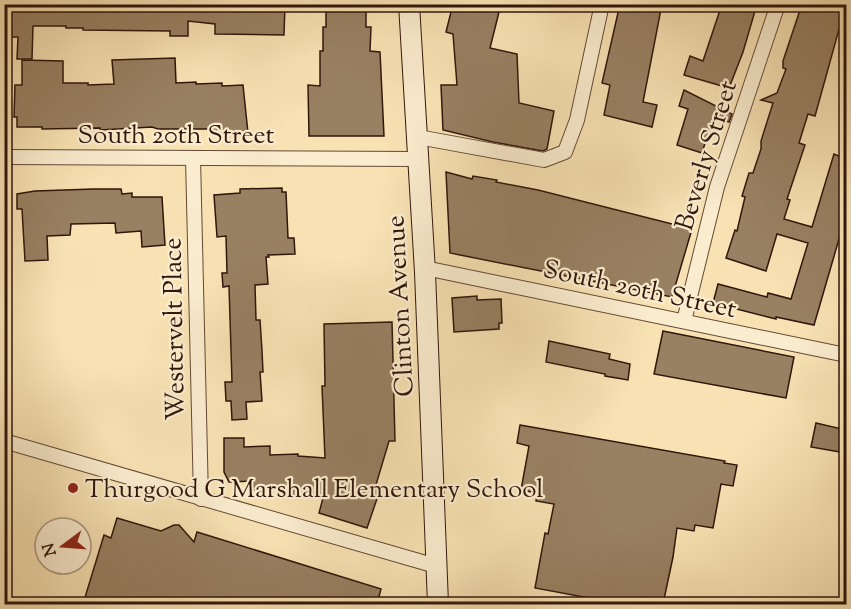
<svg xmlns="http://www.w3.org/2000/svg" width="851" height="609" viewBox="0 0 851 609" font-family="'Sorts Mill Goudy',serif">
<rect width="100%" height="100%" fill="#f8e2b3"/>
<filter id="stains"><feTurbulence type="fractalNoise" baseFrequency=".00333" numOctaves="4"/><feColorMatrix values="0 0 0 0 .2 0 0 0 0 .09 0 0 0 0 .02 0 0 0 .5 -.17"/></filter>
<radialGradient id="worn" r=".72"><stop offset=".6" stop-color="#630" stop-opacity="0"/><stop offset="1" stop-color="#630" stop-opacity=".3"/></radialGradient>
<!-- building -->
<g fill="#988062" stroke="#31160b" stroke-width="1.5">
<path d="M11 4H285L284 35 215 34V24L188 21V36H170V31L83 30V28H66V26H33L32 59H17L18 37H11Z"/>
<path d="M326 4H366V27H371L370 51 380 52 384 136H309L308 85 320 86V51H323V27H326Z"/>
<path d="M453 4H466L499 12 490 48 517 54 519 103 554 111 547 149 543 151 493 142 443 130 441 85H457L453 34 446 32Z"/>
<path d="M620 4H662L643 102 657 105 652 127 604 115 610 85 602 83Z"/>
<path d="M722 4H757L743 52 729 88 684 75 690 56 703 61Z"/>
<path d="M802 4H846L815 116 808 114 799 143 805 145 787 199 790 200 784 219 812 227 834 154 846 159V215L814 325 776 317V319L713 303 718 284 767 297 768 293 791 299 808 243 777 234 766 271 726 258 735 230 737 231 745 197 742 196 749 173H753L761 149V141L773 103 761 100 777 93 786 69 783 68V61Z"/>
<path d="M175 58 176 83 196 82V84L222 83V86L243 85 248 133 215 135 214 130 209 129H158L152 127 100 130V128L42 129V127H17V117H14L15 85H22V60L63 61V83H88V85L114 84 112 60Z"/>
<path d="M684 90 732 114 729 122 713 117 702 153 677 145 688 109 679 106Z"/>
<path d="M446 172 472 179 473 176 497 180 496 182 538 190 692 229 672 297 450 253Z"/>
<path d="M282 188V192H286L288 238H294L295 254 268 255 269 257H266L268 284 255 285 256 320H260L262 351 263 372H260L262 401 246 402 247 419 232 420 231 401H226L225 382H232L229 286 223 287 222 273H227L226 236 217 237 214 195 240 193V189Z"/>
<path d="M93 189H121L122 194 132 193V197H162L165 245 142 247 141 231 116 233 115 223 71 224 70 235 47 236 48 260 25 261 22 209H17V194L35 191Z"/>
<path d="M477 296V300L501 299 502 323H499V329L454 332 452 298Z"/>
<path d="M392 322 395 441H389L375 488 380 490 367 528 319 513 323 498 294 495V497H279L278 488 254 490 253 481 229 482 224 472V438H244V447L270 446V455L298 454V456L325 458 322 386H325L324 324Z"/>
<path d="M663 331 794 357 786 398 654 374Z"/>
<path d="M549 341 610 354 609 359 630 364 628 380 605 376V374L546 362Z"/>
<path d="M816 423 846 430V453L811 447Z"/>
<path d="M520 425 725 461 724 463 737 465 733 486 721 484 713 528 695 525 694 531 677 528 673 557 663 604H621L535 588 545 533 548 534 554 504 536 501 537 493 521 490 529 446 517 443Z"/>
<path d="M117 518 161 531 174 525H179L194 542 197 532 381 589 377 604H83L104 535 111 538Z"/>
</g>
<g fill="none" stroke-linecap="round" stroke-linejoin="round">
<!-- minor casing -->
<g stroke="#634935" stroke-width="16">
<g id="minor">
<path d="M418 137 544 160 565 152 577 120 602 4"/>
<path d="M4 157 418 159"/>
<path d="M193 158 201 499"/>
<path d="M425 268 846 355"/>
<path d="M684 321 717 187 778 4"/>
<path d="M4 441 436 566"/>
</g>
</g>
<!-- secondary casing -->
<g stroke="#31160b" stroke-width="22">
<path id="secondary" d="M409 4 425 272 438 604"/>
</g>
<!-- minor -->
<use href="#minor" stroke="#faecce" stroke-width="14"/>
<!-- secondary -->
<use href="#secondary" stroke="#faecce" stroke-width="20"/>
</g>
<!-- markers -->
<circle fill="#8f2418" stroke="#faecce" stroke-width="2" cx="73" cy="488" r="6"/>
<g text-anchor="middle" stroke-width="4.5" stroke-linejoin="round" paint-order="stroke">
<!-- street labels -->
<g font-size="26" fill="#31160b" stroke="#faecce">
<text x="176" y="143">South 20th Street</text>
<text transform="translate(705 155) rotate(-73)" y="9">Beverly Street</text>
<text transform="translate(640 288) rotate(12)" y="9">South 20th Street</text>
<text transform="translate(399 306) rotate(-93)" y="9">Clinton Avenue</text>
<text transform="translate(173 329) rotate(-91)" y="9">Westervelt Place</text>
</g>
<!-- poi labels -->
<g font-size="26" fill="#31160b" stroke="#faecce" text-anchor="start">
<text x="85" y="497">Thurgood G Marshall Elementary School</text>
</g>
</g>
<!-- margin -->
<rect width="851" height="609" fill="none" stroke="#f8e2b3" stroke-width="24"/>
<rect x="6" y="6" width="839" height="597" fill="none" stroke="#31160b" stroke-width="3"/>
<rect x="12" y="12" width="827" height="585" fill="none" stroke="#31160b" stroke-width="1.5"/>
<!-- north arrow -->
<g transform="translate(63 546) rotate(254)"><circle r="28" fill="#faecce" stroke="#aa9680" stroke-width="1.5"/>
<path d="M0-4.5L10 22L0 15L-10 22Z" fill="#8f2418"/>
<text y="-9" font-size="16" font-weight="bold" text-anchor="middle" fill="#31160b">N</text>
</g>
<rect width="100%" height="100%" filter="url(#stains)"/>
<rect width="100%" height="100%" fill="url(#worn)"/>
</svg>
